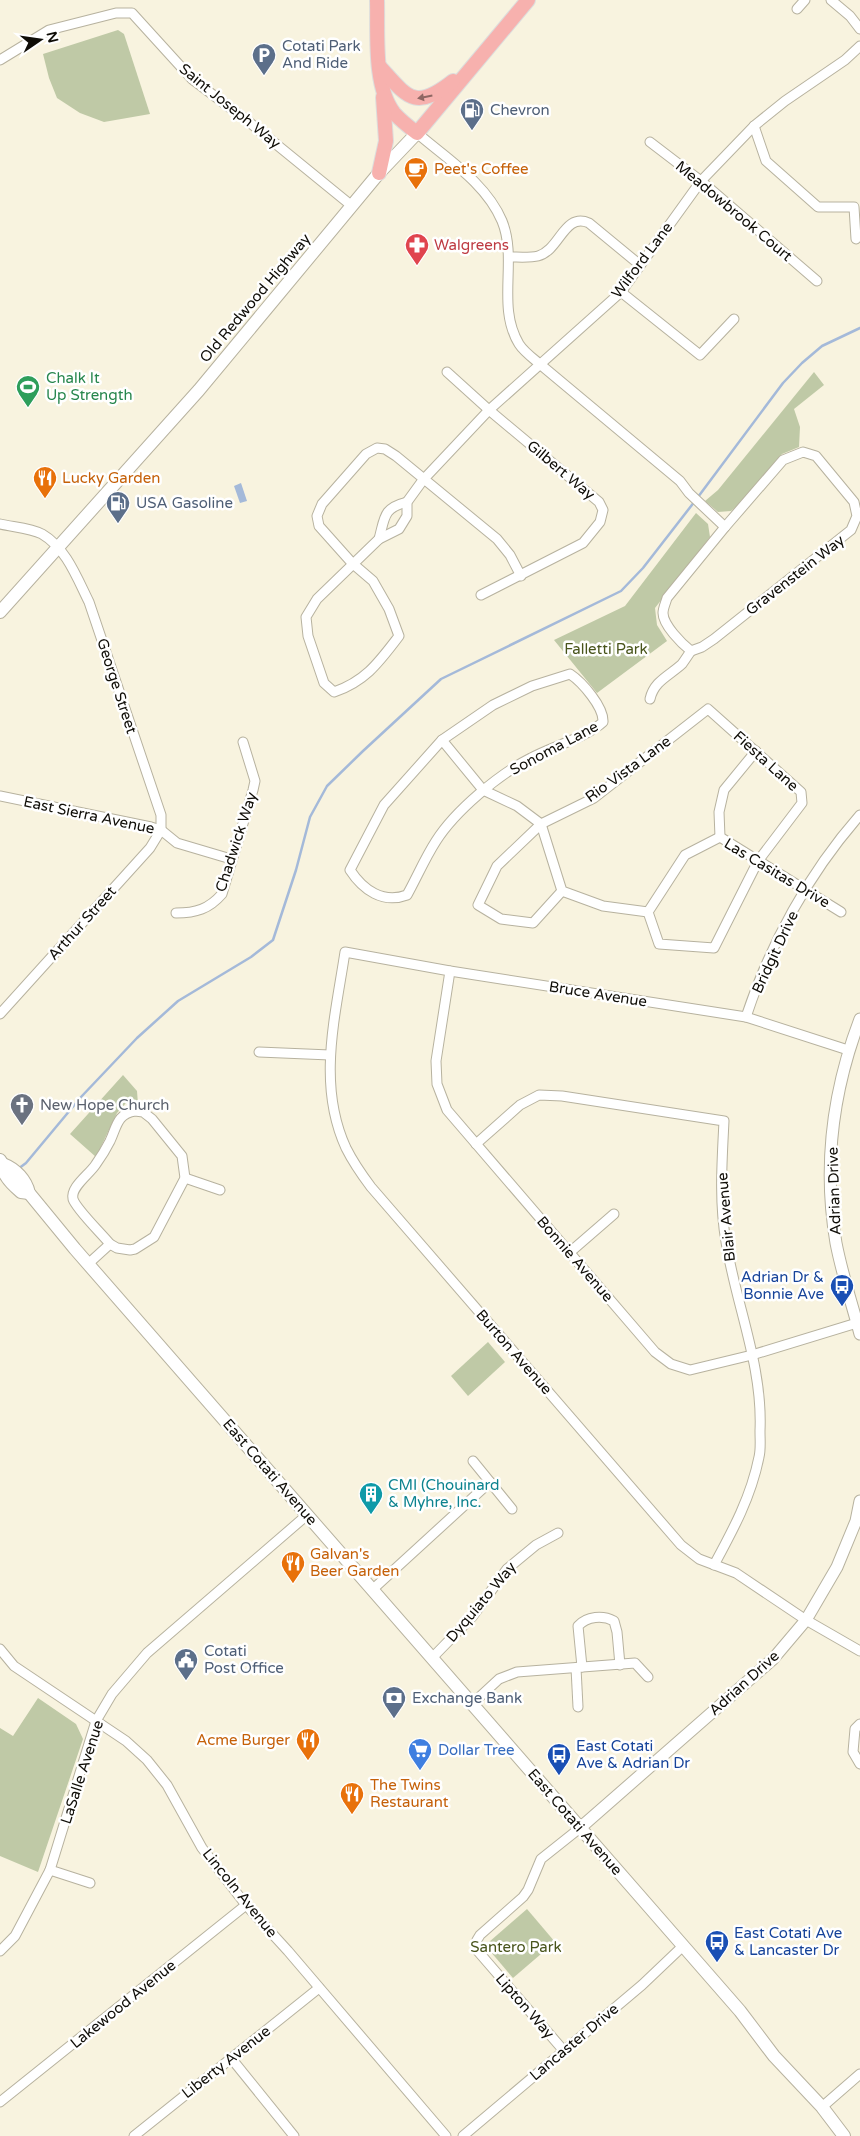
<svg xmlns="http://www.w3.org/2000/svg" width="860" height="2136" viewBox="0 0 860 2136" font-family="'Varela Round',sans-serif">
<rect width="100%" height="100%" fill="#f8f3df"/>
<!-- green -->
<g fill="#bfc9a6">
<path d="M118 30 124 34 150 114 104 122 80 113 57 98 49 78 43 54Z"/>
<path d="M814 372 824 385 794 409 800 427 799 447 782 454 743 501 731 511 718 512 705 501 718 490Z"/>
<path d="M696 513 708 524 710 537 655 608 657 625 667 641 597 693 554 640 625 606Z"/>
<path d="M123 1075 137 1091 138 1104 126 1103 117 1113 96 1157 70 1134Z"/>
<path d="M488 1342 505 1362 468 1396 451 1376Z"/>
<path d="M38 1698 76 1724 83 1739 38 1872 0 1856V1728L13 1736Z"/>
<path d="M527 1909 555 1942 513 1978 490 1951 489 1942Z"/>
</g>
<!-- water -->
<path fill="#a4b9d9" d="M241 483 247 501 240 503 234 486Z"/>
<g fill="none" stroke-linecap="round" stroke-linejoin="round">
<!-- stream -->
<g stroke="#a4b9d9" stroke-width="2.5">
<path d="M698 497 783 383 802 363 822 346 860 328"/>
<path d="M18 1169 26 1163 81 1097 137 1038 178 1001 251 957 273 940 296 870 310 817 327 786 363 751 441 679 621 591 643 568 695 501"/>
</g>
<!-- minor casing -->
<g stroke="#b7b29f" stroke-width="11">
<g id="minor">
<path d="M831 0 850 16 860 29"/>
<path d="M797 9 805 0"/>
<path d="M0 60 49 30 116 13H132L192 79 249 122 352 206"/>
<path d="M754 126 766 161 818 207H854L856 239"/>
<path d="M417 133C447 159 486 183 502 221 518 260 496 306 519 344 524 352 534 359 541 365L680 481 689 493 725 527"/>
<path d="M650 142 701 181 817 281"/>
<path d="M510 257C518 257 530 258 538 256 560 250 564 212 589 223L640 265"/>
<path d="M621 292 700 355 734 319"/>
<path d="M447 372 489 410 599 502 603 510 600 522 583 543 481 595"/>
<path d="M803 452 816 456 854 502 857 516 851 530 714 639 702 647 691 651C682 644 663 625 663 613 663 608 666 602 667 598L725 527 783 460Z"/>
<path d="M0 524C13 527 31 528 42 534 66 548 77 578 89 602L161 815V830L150 848 0 1014"/>
<path d="M379 539C385 517 383 508 407 502"/>
<path d="M521 576 510 555 497 539 396 456 385 449 377 448 366 454 322 504 317 516 319 526 352 563 373 581 389 609 399 636C379 662 366 681 334 692L324 683 308 636 306 617 317 599 379 539 399 529 407 516V502L423 480 489 410 621 292 701 181 754 126 785 101 845 60 860 46"/>
<path d="M570 674C582 682 604 707 603 722 587 737 551 747 531 758 499 774 455 811 436 841 425 858 417 877 407 895 383 904 363 890 350 870L384 805 442 740 493 705 532 686Z"/>
<path d="M650 699C654 681 669 676 682 664 685 660 688 655 691 651"/>
<path d="M442 740 483 790 517 806 541 824 562 891 603 906 648 912"/>
<path d="M0 796 151 827 161 830 177 843 231 859"/>
<path d="M720 837 841 912"/>
<path d="M720 837 719 812 724 790 756 751"/>
<path d="M562 891 533 923 501 919 478 905 497 866 541 824 594 798 708 709 801 792 802 803 758 861 714 948 659 944 648 912"/>
<path d="M648 912 685 855 720 837"/>
<path d="M176 913C196 913 209 909 222 894L253 790 255 781 243 742"/>
<path d="M450 971 436 1061 437 1084 447 1110 655 1352 671 1364 690 1370 752 1355 860 1322"/>
<path d="M746 1017C770 944 809 873 860 815"/>
<path d="M848 1050 746 1017 450 971 345 952C335 1018 317 1085 346 1148 353 1162 362 1175 371 1187L681 1545 699 1559 736 1573 806 1620 860 1651"/>
<path d="M259 1052 330 1055"/>
<path d="M135 1111 143 1112 152 1119 182 1156 185 1178 154 1237 135 1249 130 1250 117 1248 110 1244C102 1234 76 1209 73 1199 70 1187 90 1174 96 1164 101 1157 106 1149 110 1141 117 1126 117 1114 135 1111Z"/>
<path d="M476 1144 520 1105 539 1095 562 1096 724 1121C722 1161 719 1202 726 1242 736 1305 763 1366 760 1431 760 1440 761 1449 759 1457 751 1497 733 1530 714 1565"/>
<path d="M185 1178 220 1190"/>
<path d="M569 1253 614 1214"/>
<path d="M88 1264 110 1244"/>
<path d="M473 1461 512 1509"/>
<path d="M372 1590 490 1482"/>
<path d="M0 1649 14 1666 126 1741 147 1760 167 1785 202 1848 246 1905 288 1951 446 2136"/>
<path d="M432 1658 472 1617 507 1569 536 1545 558 1533"/>
<path d="M582 1667 578 1626C587 1616 603 1615 614 1621L617 1632 620 1665"/>
<path d="M576 1668 578 1707"/>
<path d="M472 1704 499 1679 517 1672 635 1663 648 1677"/>
<path d="M860 1724 855 1729 853 1752 860 1764"/>
<path d="M50 1870 90 1883"/>
<path d="M0 1951 15 1936 50 1870 96 1721 112 1694 147 1653 307 1515"/>
<path d="M564 2051 476 1949 477 1940 480 1935 523 1897 528 1890 541 1859 580 1828"/>
<path d="M231 2058 294 2136"/>
<path d="M0 2102 246 1905"/>
<path d="M822 2107 860 2074"/>
<path d="M134 2136 319 1988"/>
<path d="M463 2136 642 1985 683 1946"/>
</g>
</g>
<!-- tertiary casing -->
<g stroke="#b7b29f" stroke-width="13">
<g id="tertiary">
<path d="M860 1019C833 1090 823 1167 836 1243 842 1274 852 1304 860 1334"/>
<path d="M580 1828 773 1659 806 1620 837 1567 856 1521 860 1501"/>
</g>
</g>
<!-- secondary casing -->
<g stroke="#b7b29f" stroke-width="14">
<g id="secondary">
<path d="M0 612 199 390 379 173 417 133"/>
<path d="M0 1160C3 1164 3 1167 4 1172 7 1180 15 1187 21 1192L29 1193"/>
<path d="M3 1164C16 1169 26 1180 29 1193L75 1249 740 2011 774 2056 822 2107 844 2136"/>
</g>
</g>
<!-- primary casing -->
<g stroke="#dddddc" stroke-width="16">
<g id="primary">
<path d="M377 0C378 33 373 86 394 113 401 121 409 127 417 133L528 0"/>
<path d="M380 67C408 98 415 111 453 81"/>
<path d="M379 173 386 141 383 97"/>
</g>
</g>
<!-- minor -->
<use href="#minor" stroke="#fff" stroke-width="9"/>
<!-- tertiary -->
<use href="#tertiary" stroke="#fff" stroke-width="11"/>
<!-- secondary -->
<use href="#secondary" stroke="#fff" stroke-width="12"/>
<!-- primary -->
<use href="#primary" stroke="#f7b1ae" stroke-width="14"/>
</g>
<!-- one-way arrows -->
<defs><path id="oneway-solid" d="M-6-.8H1V-3.2L6.5 0L1 3.2V.8H-6Z" transform="scale(1.25)"/></defs>
<use fill="#8f6763" href="#oneway-solid" transform="translate(425 97) rotate(169)"/>
<!-- icons -->
<defs>
<g id="parking-pin" transform="scale(1.25)"><path d="M0 17L-7.5 6A9.5 9.5 0 1 1 7.5 6Z" fill="#5c6f8a" stroke="#fff"/><path d="M-3.5-5.5H1a3.5 3.5 0 0 1 0 7H-1V5.5H-3.5ZM-1-3.4V-.6H.8a1.4 1.4 0 0 0 0-2.8Z" fill="#fff"/></g>
<g id="fuel-pin" transform="scale(1.25)"><path d="M0 17L-7.5 6A9.5 9.5 0 1 1 7.5 6Z" fill="#5c6f8a" stroke="#fff"/><path d="M-5.5-6h7V0h2V4h1.3V-2.5L3-4.5l.8-.8L6-3V5H2.5V1h-1V6h-7ZM-4.2-4.7v3.2H.2V-4.7Z" fill="#fff"/></g>
<g id="cafe-pin" transform="scale(1.25)"><path d="M0 17L-7.5 6A9.5 9.5 0 1 1 7.5 6Z" fill="#e8710a" stroke="#fff"/><path d="M-5.5-4.5H6V0H3Q3 3.5 0 3.5H-2.5Q-5.5 3.5-5.5 0ZM3-3.2v2h1.7v-2ZM-6 4.5H4V6H-6Z" fill="#fff"/></g>
<g id="pharmacy-pin" transform="scale(1.25)"><path d="M0 17L-7.5 6A9.5 9.5 0 1 1 7.5 6Z" fill="#e0444e" stroke="#fff"/><path d="M-2-6h4v4h4v4h-4v4h-4v-4h-4v-4h4Z" fill="#fff"/></g>
<g id="stadium-pin" transform="scale(1.25)"><path d="M0 17L-7.5 6A9.5 9.5 0 1 1 7.5 6Z" fill="#2e9e5b" stroke="#fff"/><path d="M0-5a6.5 5 0 1 0 0 10a6.5 5 0 1 0 0-10ZM-3.5-1.8h7v3.6h-7Z" fill="#fff"/></g>
<g id="restaurant-pin" transform="scale(1.25)"><path d="M0 17L-7.5 6A9.5 9.5 0 1 1 7.5 6Z" fill="#e8710a" stroke="#fff"/><path d="M-5-6h1v4h1v-4h1v4h1v-4h1v5L-1.5 .5V6h-2V.5L-5-1ZM5-6V6H3V1.5H1.5Q1.5-4 5-6Z" fill="#fff"/></g>
<g id="church-pin" transform="scale(1.25)"><path d="M0 17L-7.5 6A9.5 9.5 0 1 1 7.5 6Z" fill="#6b7280" stroke="#fff"/><path d="M-1.2-6h2.4v3.5h3.3v2.4h-3.3V6h-2.4V-.1h-3.3v-2.4h3.3Z" fill="#fff"/></g>
<g id="bus-pin" transform="scale(1.25)"><path d="M0 17L-7.5 6A9.5 9.5 0 1 1 7.5 6Z" fill="#1a4fb4" stroke="#fff"/><path d="M-5-6H5V4H4V6H2V4H-2V6H-4V4H-5ZM-3.5-4V0h7V-4ZM-3.5 1.2v1.5H-2V1.2ZM2 1.2v1.5H3.5V1.2Z" fill="#fff"/></g>
<g id="building-pin" transform="scale(1.25)"><path d="M0 17L-7.5 6A9.5 9.5 0 1 1 7.5 6Z" fill="#0f9aa8" stroke="#fff"/><path d="M-4-6H4V6H1V3H-1V6H-4ZM-2.5-4.3h1.7v1.8h-1.7ZM.8-4.3h1.7v1.8H.8ZM-2.5-1h1.7V.8h-1.7ZM.8-1h1.7V.8H.8Z" fill="#fff"/></g>
<g id="civic-pin" transform="scale(1.25)"><path d="M0 17L-7.5 6A9.5 9.5 0 1 1 7.5 6Z" fill="#5c6f8a" stroke="#fff"/><path d="M-.6-6.5H3V-4.5H.6V-3L4-1V1h2V6H-6V1h2V-1L-.6-3ZM-1.2 2.5V6h2.4V2.5Z" fill="#fff"/></g>
<g id="bank-pin" transform="scale(1.25)"><path d="M0 17L-7.5 6A9.5 9.5 0 1 1 7.5 6Z" fill="#5c6f8a" stroke="#fff"/><path d="M-6-4H6V4H-6ZM0-2.3a2.3 2.3 0 1 0 0 4.6a2.3 2.3 0 1 0 0-4.6Z" fill="#fff"/></g>
<g id="supermarket-pin" transform="scale(1.25)"><path d="M0 17L-7.5 6A9.5 9.5 0 1 1 7.5 6Z" fill="#3f7fe0" stroke="#fff"/><path d="M-6-5.5h2.5l.6 2H6L4.5 2H-2.5L-4.4-4H-6ZM-1.5 3.2a1.3 1.3 0 1 0 .1 0ZM3 3.2a1.3 1.3 0 1 0 .1 0Z" fill="#fff"/></g>
</defs>
<g fill-rule="evenodd">
<use href="#parking-pin" x="264" y="55"/>
<use href="#fuel-pin" x="472" y="110"/>
<use href="#cafe-pin" x="416" y="169"/>
<use href="#pharmacy-pin" x="417" y="245"/>
<use href="#stadium-pin" x="28" y="387"/>
<use href="#restaurant-pin" x="45" y="478"/>
<use href="#fuel-pin" x="118" y="503"/>
<use href="#church-pin" x="22" y="1105"/>
<use href="#bus-pin" x="842" y="1286"/>
<use href="#building-pin" x="371" y="1494"/>
<use href="#restaurant-pin" x="293" y="1563"/>
<use href="#civic-pin" x="186" y="1660"/>
<use href="#bank-pin" x="394" y="1698"/>
<use href="#restaurant-pin" x="308" y="1740"/>
<use href="#supermarket-pin" x="420" y="1750"/>
<use href="#bus-pin" x="559" y="1755"/>
<use href="#restaurant-pin" x="352" y="1794"/>
<use href="#bus-pin" x="717" y="1942"/>
</g>
<g text-anchor="middle" stroke-width="5" stroke-linejoin="round" paint-order="stroke">
<!-- service labels -->
<g font-size="15" fill="#4e5e75" stroke="#fff" text-anchor="start">
<text x="282" y="51">Cotati Park<tspan x="282" dy="17">And Ride</tspan></text>
<text x="490" y="115">Chevron</text>
<text x="136" y="508">USA Gasoline</text>
<text x="204" y="1656">Cotati<tspan x="204" dy="17">Post Office</tspan></text>
<text x="412" y="1703">Exchange Bank</text>
</g>
<!-- street labels -->
<g font-size="15" fill="#0f0d07" stroke="#fff">
<text transform="translate(230 106) rotate(39)" y="5">Saint Joseph Way</text>
<text transform="translate(734 211) rotate(40)" y="5">Meadowbrook Court</text>
<text transform="translate(642 260) rotate(-53)" y="5">Wilford Lane</text>
<text transform="translate(255 298) rotate(-50)" y="5">Old Redwood Highway</text>
<text transform="translate(561 470) rotate(40)" y="5">Gilbert Way</text>
<text transform="translate(795 575) rotate(-38)" y="5">Gravenstein Way</text>
<text transform="translate(117 686) rotate(72)" y="5">George Street</text>
<text transform="translate(554 748) rotate(-28)" y="5">Sonoma Lane</text>
<text transform="translate(766 761) rotate(42)" y="5">Fiesta Lane</text>
<text transform="translate(628 769) rotate(-36)" y="5">Rio Vista Lane</text>
<text transform="translate(89 815) rotate(12)" y="5">East Sierra Avenue</text>
<text transform="translate(236 842) rotate(-72)" y="5">Chadwick Way</text>
<text transform="translate(777 873) rotate(31)" y="5">Las Casitas Drive</text>
<text transform="translate(82 923) rotate(-48)" y="5">Arthur Street</text>
<text transform="translate(775 952) rotate(-65)" y="5">Bridgit Drive</text>
<text transform="translate(598 994) rotate(9)" y="5">Bruce Avenue</text>
<text transform="translate(834 1191) rotate(-92)" y="5">Adrian Drive</text>
<text transform="translate(726 1217) rotate(-95)" y="5">Blair Avenue</text>
<text transform="translate(575 1259) rotate(49)" y="5">Bonnie Avenue</text>
<text transform="translate(514 1352) rotate(49)" y="5">Burton Avenue</text>
<text transform="translate(270 1472) rotate(49)" y="5">East Cotati Avenue</text>
<text transform="translate(481 1602) rotate(-50)" y="5">Dyquiato Way</text>
<text transform="translate(744 1683) rotate(-42)" y="5">Adrian Drive</text>
<text transform="translate(82 1772) rotate(-72)" y="5">LaSalle Avenue</text>
<text transform="translate(575 1822) rotate(49)" y="5">East Cotati Avenue</text>
<text transform="translate(240 1893) rotate(51)" y="5">Lincoln Avenue</text>
<text transform="translate(123 2004) rotate(-39)" y="5">Lakewood Avenue</text>
<text transform="translate(525 2006) rotate(49)" y="5">Lipton Way</text>
<text transform="translate(574 2042) rotate(-40)" y="5">Lancaster Drive</text>
<text transform="translate(226 2062) rotate(-38)" y="5">Liberty Avenue</text>
</g>
<!-- food labels -->
<g font-size="15" fill="#c56008" stroke="#fff" text-anchor="start">
<text x="434" y="174">Peet's Coffee</text>
<text x="62" y="483">Lucky Garden</text>
<text x="310" y="1559">Galvan's<tspan x="310" dy="17">Beer Garden</tspan></text>
<text x="290" y="1745" text-anchor="end">Acme Burger</text>
<text x="370" y="1790">The Twins<tspan x="370" dy="17">Restaurant</tspan></text>
</g>
<!-- health labels -->
<g font-size="15" fill="#be3a42" stroke="#fff" text-anchor="start">
<text x="434" y="250">Walgreens</text>
</g>
<!-- leisure labels -->
<g font-size="15" fill="#27864d" stroke="#fff" text-anchor="start">
<text x="46" y="383">Chalk It<tspan x="46" dy="17">Up Strength</tspan></text>
</g>
<!-- park labels -->
<g font-size="15" fill="#48541b" stroke="#fff">
<text x="606" y="654">Falletti Park</text>
<text x="516" y="1952">Santero Park</text>
</g>
<!-- worship labels -->
<g font-size="15" fill="#5b616d" stroke="#fff" text-anchor="start">
<text x="40" y="1110">New Hope Church</text>
</g>
<!-- transit labels -->
<g font-size="15" fill="#164399" stroke="#fff" text-anchor="start">
<text x="824" y="1282" text-anchor="end">Adrian Dr &amp;<tspan x="824" dy="17">Bonnie Ave</tspan></text>
<text x="576" y="1751">East Cotati<tspan x="576" dy="17">Ave &amp; Adrian Dr</tspan></text>
<text x="734" y="1938">East Cotati Ave<tspan x="734" dy="17">&amp; Lancaster Dr</tspan></text>
</g>
<!-- culture labels -->
<g font-size="15" fill="#0d838f" stroke="#fff" text-anchor="start">
<text x="388" y="1490">CMI (Chouinard<tspan x="388" dy="17">&amp; Myhre, Inc.</tspan></text>
</g>
<!-- shop labels -->
<g font-size="15" fill="#366cbe" stroke="#fff" text-anchor="start">
<text x="438" y="1755">Dollar Tree</text>
</g>
</g>
<!-- north arrow -->
<g transform="translate(40 40) rotate(77)" stroke="#ffffff" stroke-width="4" paint-order="stroke">
<path d="M0-4L9 19L0 12L-9 19Z" fill="#0f0d07"/>
<text y="-8" font-size="14" font-weight="bold" text-anchor="middle" fill="#0f0d07">N</text>
</g>
</svg>
